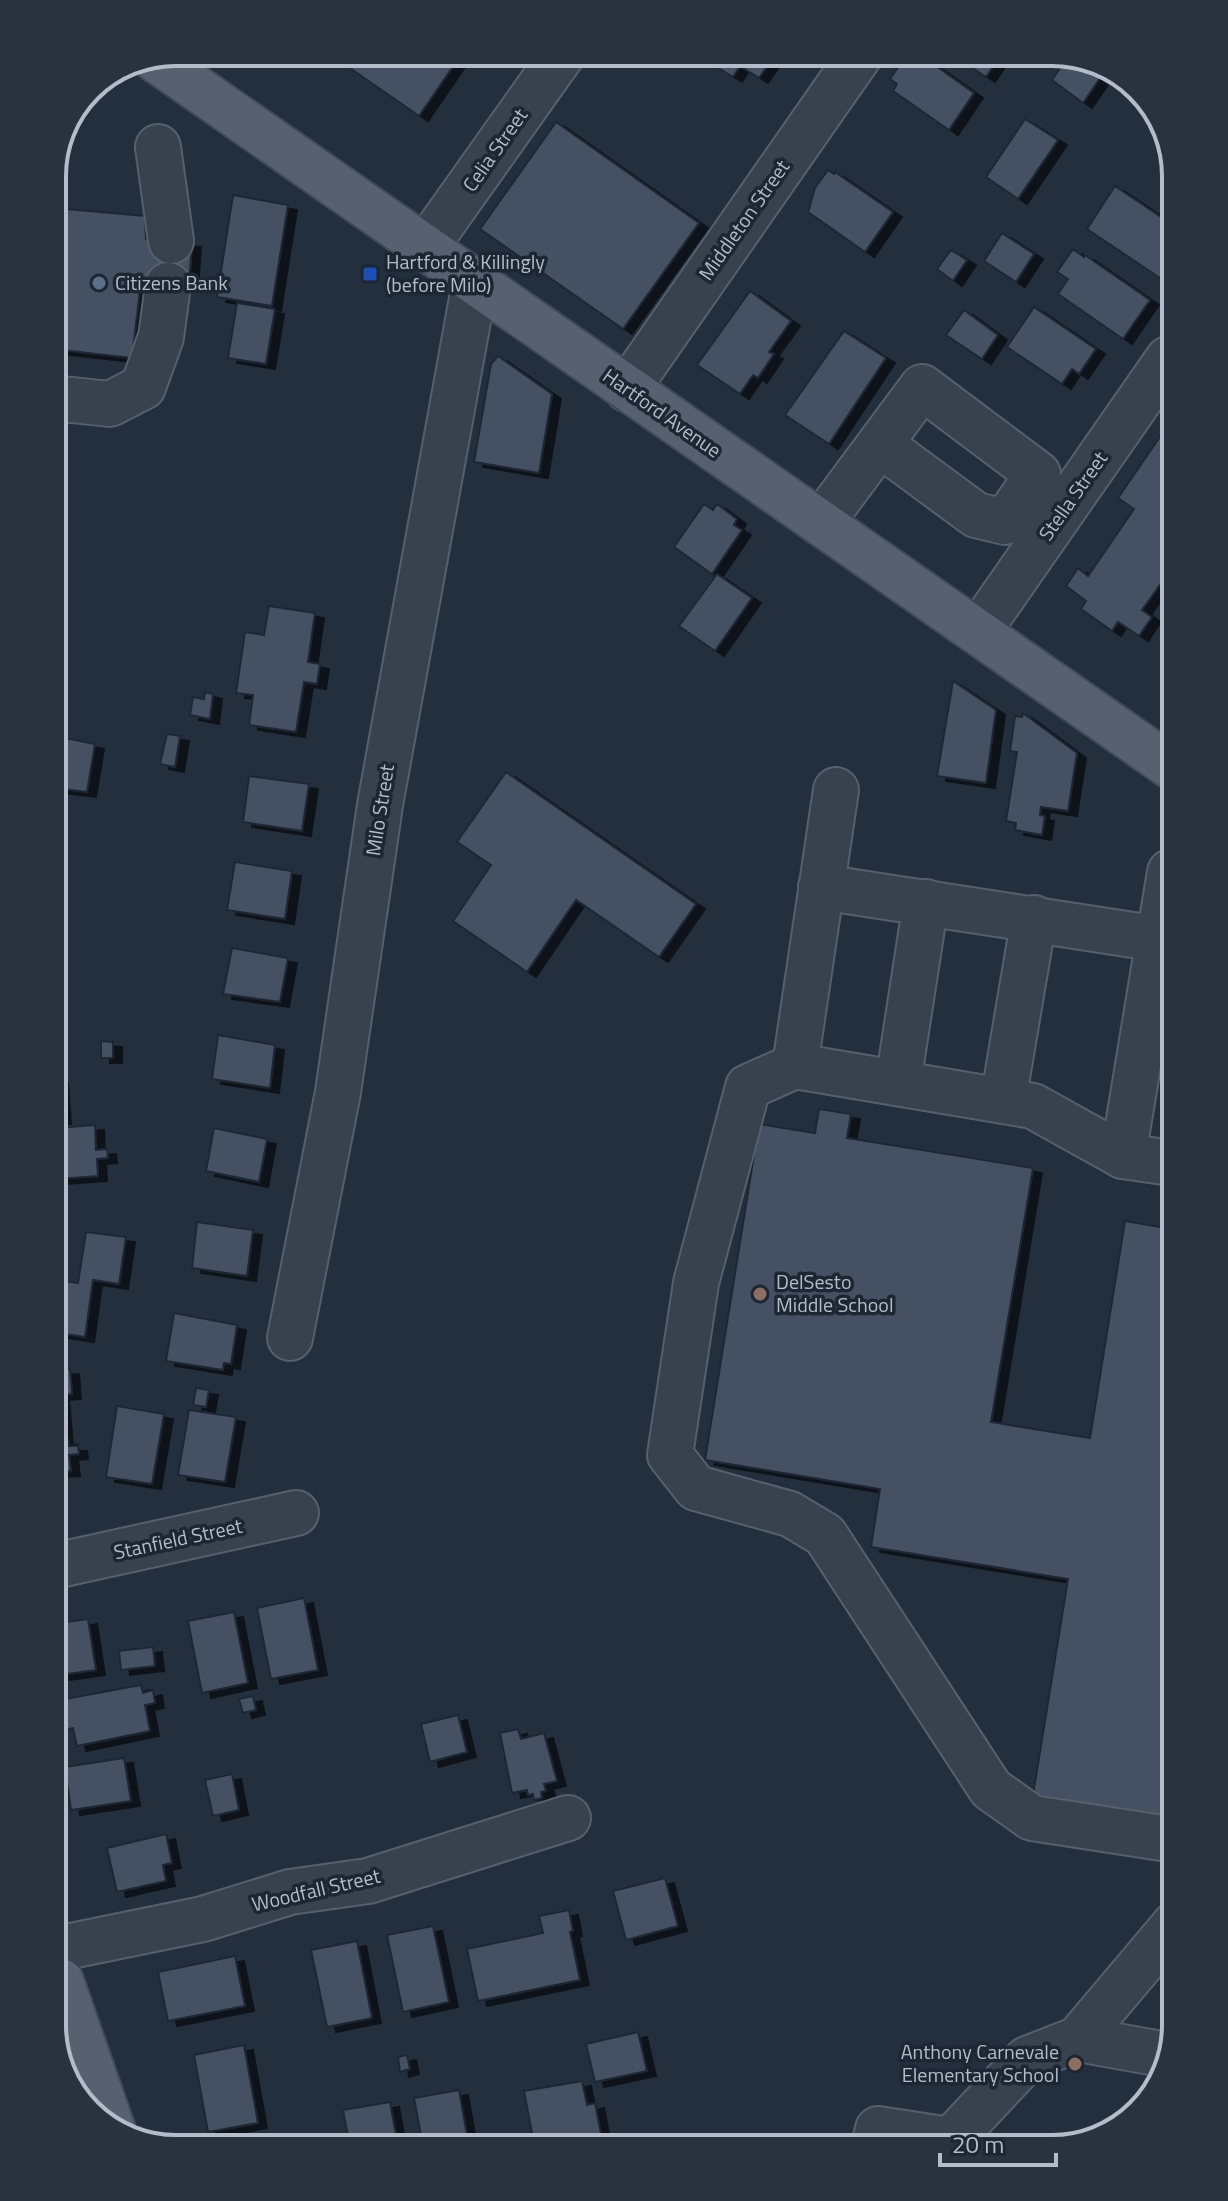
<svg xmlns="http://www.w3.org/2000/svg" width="1228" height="2201" viewBox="0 0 1228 2201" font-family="'Titillium Web',sans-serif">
<defs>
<filter id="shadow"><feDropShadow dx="9" dy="5" stdDeviation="0" flood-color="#0009"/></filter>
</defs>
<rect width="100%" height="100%" fill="#242f3e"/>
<!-- building -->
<g fill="#455162" stroke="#1f2835" stroke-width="2" filter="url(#shadow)">
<path d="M327 52H463L419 116Z"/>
<path d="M717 52H777L759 78 740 66 733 77 710 63Z"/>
<path d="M949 52H1003L986 77Z"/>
<path d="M908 53 916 59 919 54 974 93 949 130 893 91 897 84 890 79Z"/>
<path d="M1069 55 1107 68 1083 103 1052 80Z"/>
<path d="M1025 119 1058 140 1018 199 986 177Z"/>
<path d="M556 122 699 223 623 329 480 229Z"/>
<path d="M828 170 834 174 835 172 893 212 865 252 808 212 815 188Z"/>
<path d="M1115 186 1167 221V275L1163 280 1087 229Z"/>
<path d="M233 195 288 205 272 306 217 297Z"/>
<path d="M66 209 145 216 146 239 192 242 189 287 141 281 132 358 53 349V317Z"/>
<path d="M1002 233 1034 254 1016 282 984 261Z"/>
<path d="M1073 249 1084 257 1085 255 1150 300 1123 339 1058 294 1068 279 1057 272Z"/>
<path d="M951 250 967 260 953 281 937 269Z"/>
<path d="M750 291 791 321 769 352 774 354 758 378 753 375 740 394 697 365Z"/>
<path d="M237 303 275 309 266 364 228 358Z"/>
<path d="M1034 307 1096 349 1079 374 1072 369 1062 384 1007 347Z"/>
<path d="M964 310 998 335 982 359 946 335Z"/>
<path d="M844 331 886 358 829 444 785 415Z"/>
<path d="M498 356 552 394 539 473 474 462 491 364Z"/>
<path d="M1168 425 1169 572 1142 610 1152 617 1139 636 1118 622 1112 631 1081 609 1086 601 1066 586 1078 568 1088 576 1134 509 1118 498Z"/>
<path d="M704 504 713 510 717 504 737 519 734 525 742 530 712 574 674 547Z"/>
<path d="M717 574 752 598 715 651 679 626Z"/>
<path d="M269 606 315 613 308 662 320 664 317 684 304 682 296 732 249 725 253 695 236 693 245 632 264 635Z"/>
<path d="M953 681 996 710 986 783 937 776Z"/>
<path d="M205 692 213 694 210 719 190 715 193 697 204 699Z"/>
<path d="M1023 713 1077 753 1068 811 1041 807 1040 815 1045 816 1042 835 1015 830 1016 823 1006 821 1017 752 1010 751 1015 716 1022 717Z"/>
<path d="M167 734 180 736 175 767 160 764Z"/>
<path d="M55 736 95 744 87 792 55 788Z"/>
<path d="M506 772 696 904 659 957 576 900 527 972 453 921 491 865 457 842Z"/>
<path d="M249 776 309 784 302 831 243 822Z"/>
<path d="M235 862 292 871 285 919 227 910Z"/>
<path d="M232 948 288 958 280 1002 223 994Z"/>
<path d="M218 1035 275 1045 270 1088 212 1079Z"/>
<path d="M101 1041 113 1042V1058H101Z"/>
<path d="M57 1078H59L62 1119H57Z"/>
<path d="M819 1109 851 1114 847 1138 1033 1168 991 1422 1090 1438 1125 1221 1172 1229 1175 1803 1172 1818 1033 1795 1068 1579 871 1547 880 1489 705 1460 759 1124 815 1133Z"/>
<path d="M95 1125 96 1150 107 1149 108 1158 97 1159 98 1176 57 1179V1128Z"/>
<path d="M214 1128 267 1139 259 1182 206 1171Z"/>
<path d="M197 1222 253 1230 247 1276 192 1268Z"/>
<path d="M86 1232 126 1237 119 1284 93 1280 85 1337 58 1333V1280L78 1283Z"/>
<path d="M174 1313 237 1325 231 1364 224 1363 223 1370 166 1361Z"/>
<path d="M70 1369 72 1394 60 1395 64 1440H69V1446H78L79 1454 69 1455 71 1471 59 1472 58 1370Z"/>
<path d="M196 1388 209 1390 206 1407 193 1405Z"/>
<path d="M117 1406 164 1414 152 1484 106 1477Z"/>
<path d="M189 1410 236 1417 225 1482 178 1475Z"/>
<path d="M304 1598 318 1670 271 1679 257 1608Z"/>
<path d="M234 1612 248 1683 202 1693 188 1621Z"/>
<path d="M88 1619 96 1670 60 1675 59 1623Z"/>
<path d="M153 1647 155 1666 121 1670 119 1651Z"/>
<path d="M141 1685 143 1693 153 1690 155 1703 145 1705 150 1731 77 1746 73 1728 66 1730 60 1700Z"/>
<path d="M253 1696 256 1710 243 1713 239 1699Z"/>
<path d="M458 1715 467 1752 430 1762 421 1724Z"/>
<path d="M518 1729 521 1739 544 1733 557 1781 544 1784 546 1791 541 1792 542 1798 534 1800 533 1794 528 1795 527 1790 512 1793 500 1733Z"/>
<path d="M124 1758 131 1801 71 1810 65 1767Z"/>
<path d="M232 1774 239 1810 213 1816 205 1780Z"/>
<path d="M166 1834 172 1863 163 1865 166 1881 117 1892 107 1848Z"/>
<path d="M665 1878 678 1926 626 1940 613 1891Z"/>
<path d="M569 1910 573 1931 570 1932 580 1980 478 2001 467 1949 543 1933 539 1916Z"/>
<path d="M433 1926 449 2002 403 2012 387 1935Z"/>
<path d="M357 1941 372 2018 327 2027 311 1950Z"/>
<path d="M235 1956 245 2006 168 2021 158 1972Z"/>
<path d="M638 2032 647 2071 595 2082 586 2044Z"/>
<path d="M244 2045 258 2123 208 2132 194 2055Z"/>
<path d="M407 2055 410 2069 400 2072 398 2057Z"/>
<path d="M582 2081 587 2105 595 2103 603 2144 559 2145 558 2140 534 2144 524 2091Z"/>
<path d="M459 2090 469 2146H423L414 2098Z"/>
<path d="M390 2102 398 2146 350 2147 343 2110Z"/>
<path d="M317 2135 319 2147H304L303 2137Z"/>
</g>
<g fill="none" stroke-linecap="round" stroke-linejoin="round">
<!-- minor casing -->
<g stroke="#565f6c" stroke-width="48">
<g id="minor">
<path d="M158 147 171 241"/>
<path d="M425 248 564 52"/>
<path d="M627 389 862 52"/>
<path d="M53 398 110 404 143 387 161 337 168 285"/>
<path d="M821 523 922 387 1038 474 1005 522 976 515 881 445"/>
<path d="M978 632 1168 359"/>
<path d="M836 790 795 1066 1033 1106 1123 1156"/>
<path d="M1170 872 1123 1156 1171 1163"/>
<path d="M821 887 1159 939"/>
<path d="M795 1066 748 1087 696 1283 670 1455 696 1488 790 1514 825 1535 991 1789 1032 1818 1175 1840"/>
<path d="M898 1083 926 902"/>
<path d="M1003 1101 1034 918"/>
<path d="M290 1338 338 1092 380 805 475 282"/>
<path d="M59 1565 296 1513"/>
<path d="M61 1948 203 1919 290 1892 368 1881 568 1818"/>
<path d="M1078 2039 1167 2055V2060"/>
<path d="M951 2140 1027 2059 1078 2039 1175 1924"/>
<path d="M875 2142 878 2129 956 2141"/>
</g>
</g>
<!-- major casing -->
<g stroke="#414a57" stroke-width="48">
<g id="major">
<path d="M156 60 1170 766"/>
<path d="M61 1981 113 2130"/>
</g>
</g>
<!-- minor -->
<use href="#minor" stroke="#38414e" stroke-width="44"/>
<!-- major -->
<use href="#major" stroke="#56606e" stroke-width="44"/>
</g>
<!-- markers -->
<rect fill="#1a4fb4" stroke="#1d2633" stroke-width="3" x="362" y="266" width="16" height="16" rx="4"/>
<circle fill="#5c6f8a" stroke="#1d2633" stroke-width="3" cx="99" cy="283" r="8"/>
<g fill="#8d6e63" stroke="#1d2633" stroke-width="3">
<circle cx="760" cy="1294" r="8"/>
<circle cx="1075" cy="2064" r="8"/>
</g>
<g text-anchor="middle" stroke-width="7" stroke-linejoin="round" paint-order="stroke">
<!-- street labels -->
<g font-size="20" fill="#b4bcc9" stroke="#1d2633">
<text transform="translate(495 150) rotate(-55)" y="7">Celia Street</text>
<text transform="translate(744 220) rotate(-55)" y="7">Middleton Street</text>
<text transform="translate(662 413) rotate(35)" y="7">Hartford Avenue</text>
<text transform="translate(1073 496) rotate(-55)" y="7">Stella Street</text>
<text transform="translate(380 810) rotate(-81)" y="7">Milo Street</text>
<text transform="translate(178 1539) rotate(-12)" y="7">Stanfield Street</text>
<text transform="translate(316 1890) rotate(-13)" y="7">Woodfall Street</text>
</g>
<!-- poi labels -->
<g font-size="20" fill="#b4bcc9" stroke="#1d2633" text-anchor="start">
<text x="386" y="269">Hartford &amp; Killingly<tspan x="386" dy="23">(before Milo)</tspan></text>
<text x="115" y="290">Citizens Bank</text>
<text x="776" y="1289">DelSesto<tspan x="776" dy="23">Middle School</tspan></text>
<text x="1059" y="2059" text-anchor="end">Anthony Carnevale<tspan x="1059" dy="23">Elementary School</tspan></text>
</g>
</g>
<!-- crop -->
<path d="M0 0H1228V2201H0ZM176 66H1052A110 110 0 0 1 1162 176V2025A110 110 0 0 1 1052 2135H176A110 110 0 0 1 66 2025V176A110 110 0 0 1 176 66Z" fill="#29323f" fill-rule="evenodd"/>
<path fill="none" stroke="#b4bcc9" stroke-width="4" d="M176 66H1052A110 110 0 0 1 1162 176V2025A110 110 0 0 1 1052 2135H176A110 110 0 0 1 66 2025V176A110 110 0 0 1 176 66Z"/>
<!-- scale -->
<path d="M940 2153v12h116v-12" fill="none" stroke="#b4bcc9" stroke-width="4"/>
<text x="952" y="2153" font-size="24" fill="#b4bcc9" stroke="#1d2633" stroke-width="6" paint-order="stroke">20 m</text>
</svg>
